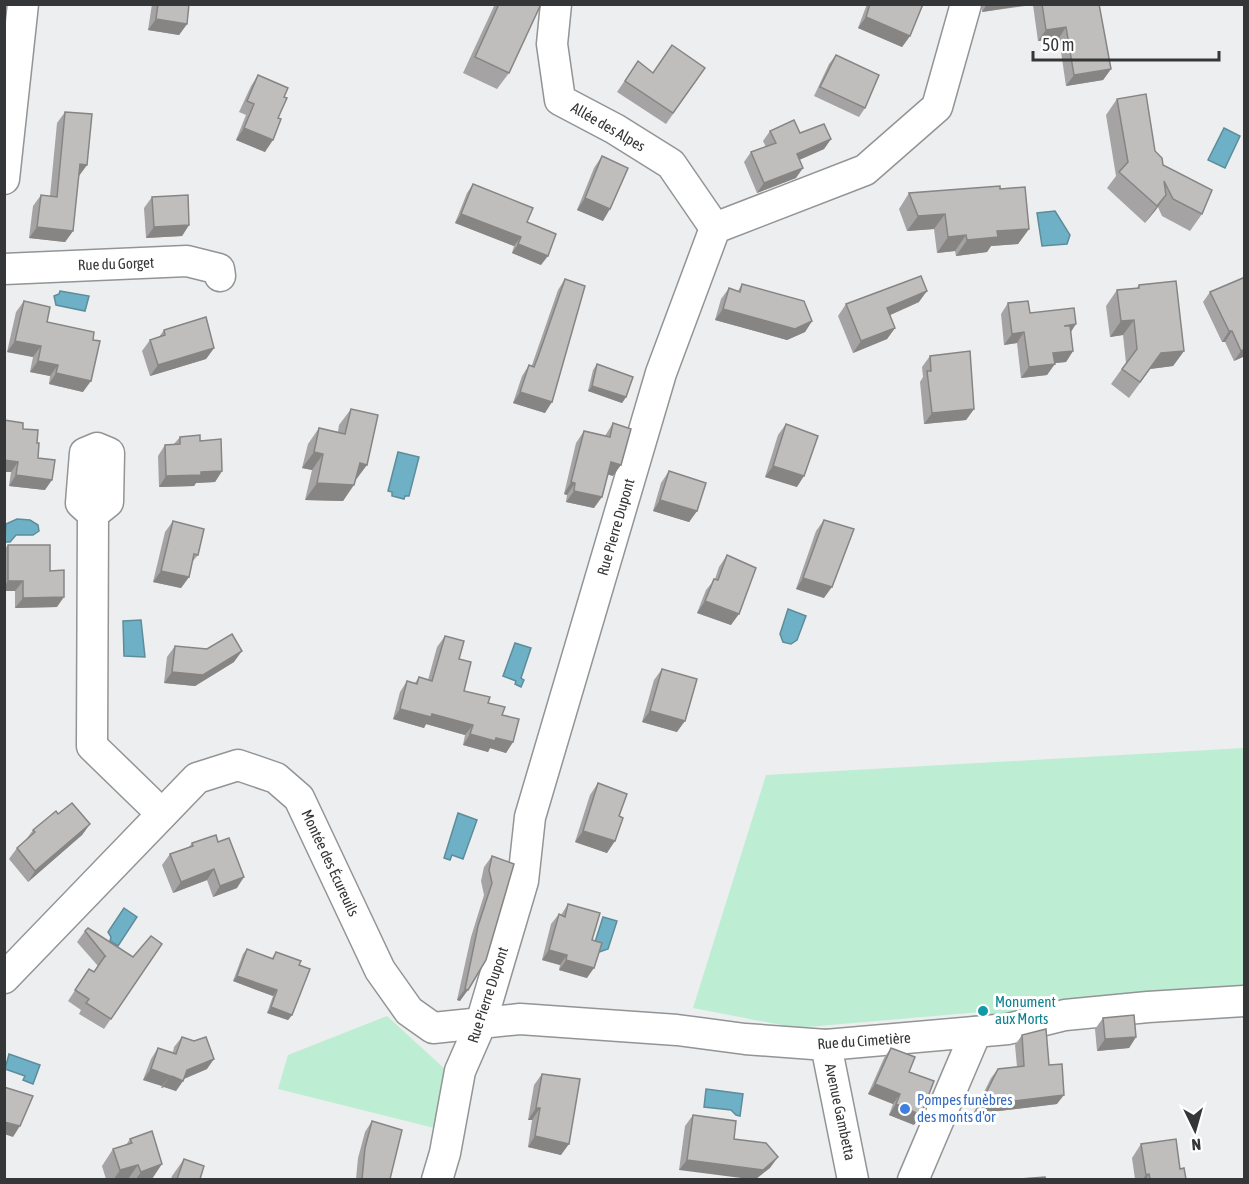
<svg xmlns="http://www.w3.org/2000/svg" width="1249" height="1184" viewBox="0 0 1249 1184" font-family="'Asap Condensed',sans-serif">
<rect width="100%" height="100%" fill="#edeef0"/>
<!-- green -->
<g fill="#bdedd3">
<path d="M1244 748V989L1015 1008V1017C1000 1018 996 1014 981 1012L807 1027H792L693 1008 766 775Z"/>
<path d="M387 1016 447 1071 438 1129 278 1089 288 1055Z"/>
</g>
<!-- water -->
<g fill="#6eb1c6" stroke="#5d8c9b" stroke-width="1.5">
<path d="M1224 128 1240 136 1225 168 1208 160Z"/>
<path d="M1055 211 1070 235 1067 244 1042 246 1037 213Z"/>
<path d="M60 291 89 296 85 311 56 305 54 296 59 294Z"/>
<path d="M398 452 419 457 409 496H405L404 499 392 496V492L388 491Z"/>
<path d="M17 519 30 520 38 525 39 531 33 535H16L10 542H5L6 524Z"/>
<path d="M788 609 806 616 797 640 791 644 783 642 780 634Z"/>
<path d="M141 620 145 657 124 656 123 621Z"/>
<path d="M515 643 531 648 521 678 524 680 521 687 515 684 516 681 503 676Z"/>
<path d="M458 813 477 820 463 859 452 855 450 860 444 858Z"/>
<path d="M124 908 137 917 118 946 110 941 111 937 108 932Z"/>
<path d="M603 917 617 921 608 949 599 952 594 945Z"/>
<path d="M9 1054 40 1065 33 1084 23 1080 25 1076 5 1069Z"/>
<path d="M706 1089 743 1094 740 1116 736 1115 731 1110 704 1107Z"/>
</g>
<g fill="none" stroke-linecap="round" stroke-linejoin="round">
<!-- minor casing -->
<g stroke="#929495" stroke-width="33">
<g id="minor">
<path d="M556 4 552 44 560 100 615 129 671 164 715 228"/>
<path d="M4 179 23 4"/>
<path d="M4 269 187 261 219 269 220 276"/>
<path d="M93 514 108 502 109 453 97 448 85 453 81 503 93 514 92 746 162 814"/>
<path d="M4 978 197 778 238 765 276 778 299 798 380 970 409 1011 433 1028 520 1019 677 1030 745 1039 826 1045 1008 1029 1065 1015 1148 1007 1244 1001"/>
<path d="M826 1045 853 1180"/>
<path d="M437 1180 445 1153 460 1071 481 1023 523 881 530 817 661 373 715 228 865 170 937 107 966 4"/>
<path d="M913 1180 976 1032"/>
</g>
</g>
<!-- minor -->
<use href="#minor" stroke="#fff" stroke-width="30"/>
</g>
<!-- wall -->
<g fill="#a5a3a3">
<path d="M152 4H189L187 24 179 35 148 30Z"/>
<path d="M495 4H541L509 73 497 89 463 73Z"/>
<path d="M867 4H923L910 36 902 47 858 28Z"/>
<path d="M982 4H1099L1111 69 1103 80 1066 86 1059 38 1038 41 1033 5 982 12Z"/>
<path d="M836 55 865 108 859 117 814 96 829 64Z"/>
<path d="M638 61 653 73 705 68 666 124 617 92Z"/>
<path d="M258 75 284 97 278 118 265 152 236 140 246 115 239 112 251 86Z"/>
<path d="M1117 99 1155 151 1163 165 1202 214 1190 231 1162 216 1158 207 1145 223 1107 188 1116 176 1106 115Z"/>
<path d="M65 112 87 165 78 176 73 231 65 242 29 238 33 206 41 195 50 196 57 123Z"/>
<path d="M770 131 800 133 831 139 824 149 799 160 796 178 757 193 744 162 751 152 766 147 763 141Z"/>
<path d="M602 156 603 221 577 210 594 168Z"/>
<path d="M473 184 527 222 541 265 512 253 514 246 455 223 467 193Z"/>
<path d="M1000 189 1029 229 1018 244 991 246 987 252 956 256 955 251 937 253 934 229 907 231 899 209 909 193Z"/>
<path d="M152 197 189 225 182 236 146 238 144 208Z"/>
<path d="M1243 278 1245 356 1234 361 1225 342H1222L1203 302 1210 292Z"/>
<path d="M565 279 545 413 513 403 522 376 529 365 531 366 532 365 558 290Z"/>
<path d="M742 284 812 321 805 332 787 340 715 320 721 299 729 288 738 291Z"/>
<path d="M1139 285 1184 351 1173 366 1150 369 1129 398 1111 384 1126 363 1123 335 1110 337 1106 306 1117 290 1136 289Z"/>
<path d="M24 301 47 322 83 392 49 384 50 376 30 372 33 357 7 352 16 312Z"/>
<path d="M919 302 890 315 895 328 887 339 853 353 838 316 846 304Z"/>
<path d="M1008 303 1071 332 1073 351 1066 362 1054 363 1047 375 1021 378 1017 343 1004 345 1001 314Z"/>
<path d="M164 330 214 348 206 359 150 376 142 351 150 340 159 337Z"/>
<path d="M930 356 974 409 966 420 924 424 920 382 923 377 922 367Z"/>
<path d="M597 364 626 397 622 403 588 391 593 370Z"/>
<path d="M351 409 355 481 343 501 305 500 312 470 302 468 308 444 319 428 338 432 339 425Z"/>
<path d="M4 420 23 429 37 443 38 458 45 490 9 486 11 472H4Z"/>
<path d="M613 423V476L608 474 594 508 566 502 567 495 564 494 576 443 584 431 605 436Z"/>
<path d="M786 424 797 487 765 477 778 435Z"/>
<path d="M180 437 200 441 222 471 215 482 196 483 194 486 159 487 158 456 165 445 174 444Z"/>
<path d="M669 471 697 511 689 522 653 511 661 483Z"/>
<path d="M824 520V598L796 589 816 531Z"/>
<path d="M173 521 198 555 192 562 189 577 181 588 153 582 165 532Z"/>
<path d="M8 545 57 607 15 608V591H4V550Z"/>
<path d="M727 555 731 625 697 613 706 590 715 579 719 567Z"/>
<path d="M445 636 459 659 464 691 488 703 502 715 513 742 506 753 490 748 488 752 463 745 465 735 426 724 424 728 393 719 400 692 407 681 415 683 419 677 428 680 437 647Z"/>
<path d="M175 646 234 662 195 686 164 683 167 657Z"/>
<path d="M662 669 677 732 642 722 654 680Z"/>
<path d="M598 783 619 816 607 853 575 842 590 795Z"/>
<path d="M58 814 90 824 82 835 28 882 9 859 17 848 25 841 33 830Z"/>
<path d="M192 843 237 888 213 897 207 880 173 893 162 865 170 854 189 847Z"/>
<path d="M492 856 514 864 460 1001 457 1000 471 937 484 895 481 881 484 867Z"/>
<path d="M568 904 592 940 587 978 559 970 560 965 542 960 551 924 559 914 561 915Z"/>
<path d="M85 931 133 957 162 944 104 1029 79 1014 81 1010 68 1001 89 969 94 971 98 966 77 942Z"/>
<path d="M247 949 272 958 276 952 299 965 292 1015 288 1020 267 1013 273 996 233 981 243 954Z"/>
<path d="M1103 1018 1136 1037 1129 1048 1097 1051 1095 1029Z"/>
<path d="M1022 1035 1057 1104 973 1114 991 1078 998 1069 1017 1067 1015 1045Z"/>
<path d="M182 1037 207 1069 184 1079 176 1091 164 1087 161 1088 162 1086 143 1080 151 1059 158 1048 173 1052 174 1047Z"/>
<path d="M891 1048 914 1125 889 1115 893 1104 868 1094 884 1058Z"/>
<path d="M542 1074 561 1155 528 1147 532 1120H528L534 1085Z"/>
<path d="M693 1115 734 1139 770 1168 679 1170 685 1126Z"/>
<path d="M372 1121 390 1179H356L358 1158 365 1132Z"/>
<path d="M130 1139 152 1179H106L102 1166 113 1149 126 1145Z"/>
<path d="M1141 1144 1180 1169 1186 1179H1135L1132 1158Z"/>
<path d="M184 1159 200 1179H171L172 1176Z"/>
</g>
<!-- shaded-wall -->
<g fill="#868584">
<path d="M987 4H1033L982 12Z"/>
<path d="M866 17 910 36 902 47 858 28Z"/>
<path d="M156 19 187 24 179 35 148 30Z"/>
<path d="M1066 27 1059 38 1038 41 1046 30Z"/>
<path d="M1111 69 1103 80 1066 86 1074 75Z"/>
<path d="M244 128 273 140 265 152 236 140Z"/>
<path d="M831 139 824 149 790 164 797 154Z"/>
<path d="M80 164 87 165 79 176 72 175Z"/>
<path d="M803 168 796 178 757 193 764 183Z"/>
<path d="M1166 195 1155 211 1145 223 1157 206Z"/>
<path d="M585 198 610 209 603 221 577 210Z"/>
<path d="M461 214 521 237 514 246 455 223Z"/>
<path d="M945 214 934 229 907 231 918 216Z"/>
<path d="M189 225 182 236 146 238 154 227Z"/>
<path d="M37 227 73 231 65 242 29 238Z"/>
<path d="M1029 229 1018 244 991 246 987 252 956 256 967 240 997 231Z"/>
<path d="M966 235 955 251 937 253 948 237Z"/>
<path d="M518 244 548 256 541 265 512 253Z"/>
<path d="M927 291 919 302 879 320 887 308Z"/>
<path d="M723 309 812 321 805 332 787 340 715 320Z"/>
<path d="M1134 320 1123 335 1110 337 1121 321Z"/>
<path d="M1076 324 1069 335 1064 326Z"/>
<path d="M895 328 887 339 853 353 861 341Z"/>
<path d="M1229 331H1232L1225 342H1222Z"/>
<path d="M1024 332 1017 343 1004 345 1012 334Z"/>
<path d="M15 341 41 346 33 357 7 352Z"/>
<path d="M214 348 206 359 150 376 158 365Z"/>
<path d="M1245 349V356L1234 361 1241 351Z"/>
<path d="M1073 351 1066 362 1046 364 1053 353Z"/>
<path d="M1184 351 1173 366 1150 369 1129 398 1161 353Z"/>
<path d="M38 361 58 365 50 376 30 372Z"/>
<path d="M1055 364 1047 375 1021 378 1029 367Z"/>
<path d="M56 373 91 381 83 392 49 384Z"/>
<path d="M592 386 626 397 622 403 588 391Z"/>
<path d="M520 392 552 402 545 413 513 403Z"/>
<path d="M974 409 966 420 924 424 932 413Z"/>
<path d="M314 452 323 454 312 470 302 468Z"/>
<path d="M4 460 18 462 11 472H4Z"/>
<path d="M611 462 621 465 613 476 603 473Z"/>
<path d="M360 463 367 465 355 481Z"/>
<path d="M773 466 804 476 797 487 765 477Z"/>
<path d="M222 471 215 482 196 483 194 486 159 487 166 476 201 472Z"/>
<path d="M16 475 52 480 45 490 9 486Z"/>
<path d="M571 482 575 483 567 495 564 494Z"/>
<path d="M317 483 354 485 343 501 305 500Z"/>
<path d="M574 491 602 497 594 508 566 502Z"/>
<path d="M660 500 697 511 689 522 653 511Z"/>
<path d="M161 571 189 577 181 588 153 582Z"/>
<path d="M803 578 832 587 824 598 796 589Z"/>
<path d="M8 581H23L15 591H4V586Z"/>
<path d="M64 597 57 607 15 608 23 598Z"/>
<path d="M705 601 739 614 731 625 697 613Z"/>
<path d="M242 651 234 662 195 686 164 683 172 672Z"/>
<path d="M400 709 432 714 473 725 465 735 426 724 424 728 393 719Z"/>
<path d="M650 711 685 721 677 732 642 722Z"/>
<path d="M470 734 496 738 513 742 506 753 490 748 488 752 463 745Z"/>
<path d="M90 824 82 835 28 882 35 871Z"/>
<path d="M583 831 615 841 607 853 575 842Z"/>
<path d="M214 869 207 880 173 893 181 882Z"/>
<path d="M244 877 237 888 213 897 220 886Z"/>
<path d="M549 950 567 955 560 965 542 960Z"/>
<path d="M566 960 594 968 587 978 559 970Z"/>
<path d="M237 976 277 990 273 996 233 981Z"/>
<path d="M465 989 468 990 460 1001 457 1000Z"/>
<path d="M271 1007 292 1015 288 1020 267 1013Z"/>
<path d="M1136 1037 1129 1048 1097 1051 1105 1039Z"/>
<path d="M214 1059 207 1069 181 1080 183 1081 176 1091 164 1087 161 1088 169 1078Z"/>
<path d="M151 1069 170 1076 162 1086 143 1080Z"/>
<path d="M875 1084 900 1094 893 1104 868 1094Z"/>
<path d="M1064 1095 1057 1104 973 1114 980 1105Z"/>
<path d="M896 1104 921 1115 914 1125 889 1115Z"/>
<path d="M536 1108H540L532 1120H528Z"/>
<path d="M4 1122 20 1126 13 1137 4 1134Z"/>
<path d="M535 1136 569 1144 561 1155 528 1147Z"/>
<path d="M778 1157 770 1168 756 1179H749L679 1170 687 1160Z"/>
<path d="M162 1164 152 1179H136L141 1172Z"/>
<path d="M138 1165 128 1179H114L120 1170Z"/>
<path d="M1149 1174 1146 1179H1143L1146 1175Z"/>
</g>
<!-- building -->
<g fill="#c0bebd" stroke="#868584" stroke-width="1.5">
<path d="M158 4H189L187 24 156 19Z"/>
<path d="M499 4H541L509 73 475 57Z"/>
<path d="M870 4H923L910 36 866 17Z"/>
<path d="M1042 4H1099L1111 69 1074 75 1066 27 1046 30Z"/>
<path d="M672 45 705 68 673 113 625 81 638 61 653 73Z"/>
<path d="M836 55 879 75 865 108 820 87Z"/>
<path d="M258 75 288 88 284 97 287 98 278 118 281 119 273 140 244 128 254 104 247 101Z"/>
<path d="M1146 94 1155 151 1162 158 1163 165 1212 190 1202 214 1173 199 1164 181 1166 195 1157 206 1119 172 1128 162 1117 99Z"/>
<path d="M65 112 92 114 87 165 80 164 73 231 37 227 41 195 57 197Z"/>
<path d="M794 120 800 133 824 124 831 139 797 154 803 168 764 183 751 152 776 143 770 131Z"/>
<path d="M602 156 628 168 610 209 585 198Z"/>
<path d="M473 184 533 208 527 222 556 234 548 256 518 244 521 237 461 214Z"/>
<path d="M1000 186V189L1025 187 1029 229 997 231 998 237 967 240 966 235 948 237 945 214 918 216 909 193Z"/>
<path d="M188 195 189 225 154 227 152 197Z"/>
<path d="M921 276 927 291 887 308 895 328 861 341 846 304Z"/>
<path d="M1243 278 1245 280V349L1241 351 1232 331H1229L1210 292Z"/>
<path d="M565 279 585 286 552 402 520 392 529 365 534 367 539 354Z"/>
<path d="M1176 281 1184 351 1161 353 1140 382 1122 369 1137 349 1134 320 1121 321 1117 290 1139 288V285Z"/>
<path d="M742 284 804 301 812 321 795 329 723 309 729 288 740 292Z"/>
<path d="M24 301 50 307 47 322 94 332 93 340 100 341 91 381 56 373 58 365 38 361 41 346 15 341Z"/>
<path d="M1028 301 1030 313 1074 308 1076 324 1064 326H1070L1073 351 1053 353 1055 364 1029 367 1024 332 1012 334 1008 303Z"/>
<path d="M206 317 214 348 158 365 150 340 165 335 164 330Z"/>
<path d="M970 351 974 409 932 413 927 371H931L930 356Z"/>
<path d="M597 364 633 377 626 397 592 386Z"/>
<path d="M351 409 378 415 367 465 360 463 354 485 317 483 323 454 314 452 319 428 345 434Z"/>
<path d="M4 420 23 423V429L38 430 37 443H39L38 458 55 460 52 480 16 475 18 462 4 460Z"/>
<path d="M613 423 631 429 621 465 611 462 602 497 574 491 575 483 571 482 584 431 610 437Z"/>
<path d="M786 424 818 436 804 476 773 466Z"/>
<path d="M200 435V441L221 439 222 471 201 472V475L166 476 165 445 180 444V437Z"/>
<path d="M669 471 706 483 697 511 660 500Z"/>
<path d="M824 520 854 529 832 587 803 578Z"/>
<path d="M173 521 204 529 198 555 194 554 189 577 161 571Z"/>
<path d="M8 545H50V571L64 570V597L23 598V581H8Z"/>
<path d="M727 555 756 568 739 614 705 601 714 579 718 580Z"/>
<path d="M232 634 242 651 203 675 172 672 175 646 207 649Z"/>
<path d="M445 636 464 641 459 659 471 662 464 691 490 697 488 703 505 707 502 715 519 719 513 742 496 738 495 741 470 734 473 725 432 714 431 717 400 709 407 681 417 684 419 677 432 681Z"/>
<path d="M662 669 697 679 685 721 650 711Z"/>
<path d="M598 783 627 794 619 816 623 818 615 841 583 831Z"/>
<path d="M72 803 90 824 35 871 17 848 35 832 33 830 56 811 58 814Z"/>
<path d="M216 835 218 842 229 838 244 877 220 886 214 869 181 882 170 854 193 846 192 843Z"/>
<path d="M492 856 514 864 486 960 468 990 465 989 478 926 492 883 489 870Z"/>
<path d="M568 904 600 913 592 940 602 943 594 968 566 960 567 955 549 950 559 914 565 917Z"/>
<path d="M88 928 133 957 151 936 162 944 111 1019 86 1003 89 999 75 990 89 969 94 972 105 956 106 957 85 931Z"/>
<path d="M247 949 273 959 276 952 301 961 299 965 310 969 292 1015 271 1007 277 990 237 976Z"/>
<path d="M1134 1015 1136 1037 1105 1039 1103 1018Z"/>
<path d="M1046 1029 1049 1065 1062 1064 1064 1095 980 1105 998 1069 1024 1066 1022 1035Z"/>
<path d="M182 1037 194 1041 206 1037 214 1059 187 1070 183 1081 172 1076 169 1078 170 1076 151 1069 158 1048 176 1054Z"/>
<path d="M891 1048 915 1057 909 1072 934 1081 921 1115 896 1104 900 1094 875 1084Z"/>
<path d="M542 1074 580 1079 569 1144 535 1136 540 1108H536Z"/>
<path d="M4 1087 33 1096 20 1126 4 1122Z"/>
<path d="M693 1115 736 1121 734 1139 766 1143 778 1157 763 1170 687 1160Z"/>
<path d="M372 1121 402 1130 390 1179H362L365 1148Z"/>
<path d="M152 1131 162 1164 141 1172 138 1165 120 1170 113 1149 132 1143 130 1139Z"/>
<path d="M1176 1139 1180 1169 1184 1168 1186 1179H1150L1149 1174 1146 1175 1141 1144Z"/>
<path d="M184 1159 204 1166 200 1179H177Z"/>
<path d="M1045 1177 1046 1179H1020Z"/>
</g>
<!-- markers -->
<circle fill="#0f9aa8" stroke="#fff" stroke-width="2" cx="983" cy="1011" r="6"/>
<circle fill="#3f7fe0" stroke="#fff" stroke-width="2" cx="905" cy="1109" r="6"/>
<g text-anchor="middle" stroke-width="6" stroke-linejoin="round" paint-order="stroke">
<!-- street labels -->
<g font-size="15" fill="#353637" stroke="#fff">
<text transform="translate(608 127) rotate(30)" y="5">Allée des Alpes</text>
<text transform="translate(116 264) rotate(-2)" y="5">Rue du Gorget</text>
<text transform="translate(616 527) rotate(-74)" y="5">Rue Pierre Dupont</text>
<text transform="translate(330 863) rotate(65)" y="5">Montée des Écureuils</text>
<text transform="translate(488 995) rotate(-72)" y="5">Rue Pierre Dupont</text>
<text transform="translate(864 1041) rotate(-4)" y="5">Rue du Cimetière</text>
<text transform="translate(840 1112) rotate(78)" y="5">Avenue Gambetta</text>
</g>
<!-- culture labels -->
<g font-size="15" fill="#0d838f" stroke="#fff" text-anchor="start">
<text x="995" y="1007">Monument<tspan x="995" dy="17">aux Morts</tspan></text>
</g>
<!-- shop labels -->
<g font-size="15" fill="#366cbe" stroke="#fff" text-anchor="start">
<text x="917" y="1105">Pompes funèbres<tspan x="917" dy="17">des monts d'or</tspan></text>
</g>
</g>
<!-- border -->
<rect width="1249" height="1184" fill="none" stroke="#353637" stroke-width="12"/>
<!-- north arrow -->
<g transform="translate(1195 1130) rotate(175)" stroke="#ffffff" stroke-width="4.5" paint-order="stroke">
<path d="M0-4.5L10 22L0 15L-10 22Z" fill="#353637"/>
<text y="-9" font-size="16" font-weight="bold" text-anchor="middle" fill="#353637">N</text>
</g>
<!-- scale -->
<path d="M1033 51v9h186v-9" fill="none" stroke="#353637" stroke-width="3"/>
<text x="1042" y="51" font-size="18" fill="#353637" stroke="#ffffff" stroke-width="4.5" paint-order="stroke">50 m</text>
</svg>
